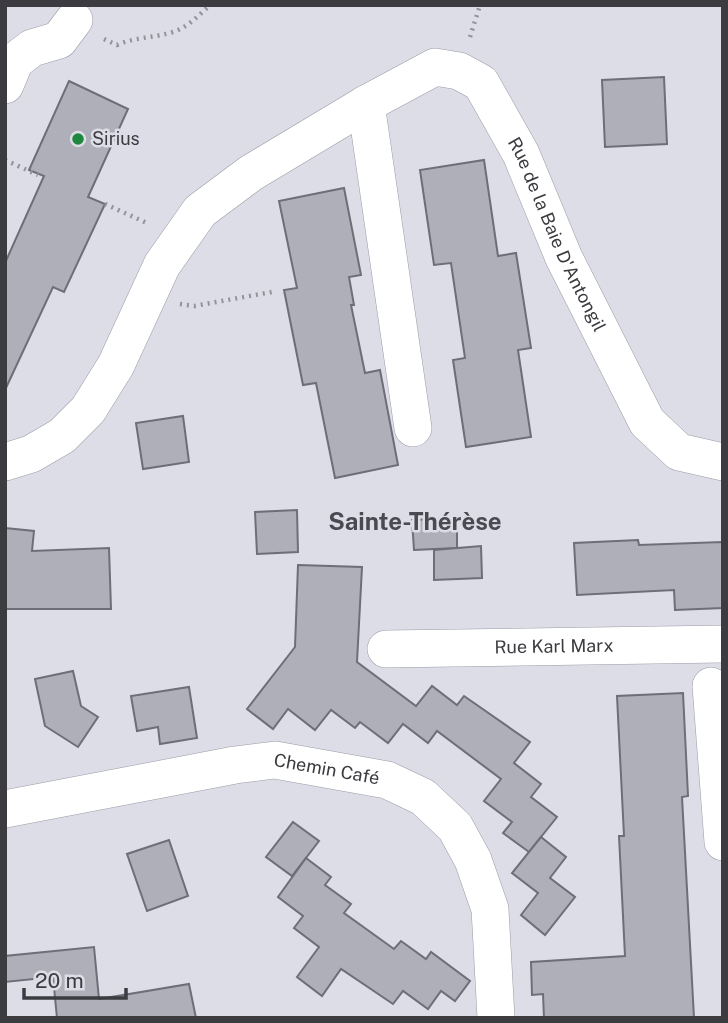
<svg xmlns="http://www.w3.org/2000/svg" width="728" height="1023" viewBox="0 0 728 1023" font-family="'Public Sans',sans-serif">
<rect width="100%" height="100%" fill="#dddde8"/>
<!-- building -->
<g fill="#afafba" stroke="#6d6e77" stroke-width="2">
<path d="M664 77 667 144 605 147 602 80Z"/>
<path d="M69 81 128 109 88 197 105 204 64 292 53 287 5 390V263L44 176 29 170Z"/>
<path d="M484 160 498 256 516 253 531 348 518 350 531 437 466 447 453 360 465 358 451 263 434 265 420 170Z"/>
<path d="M344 188 361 275 349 277 354 305H351L365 373 380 370 398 465 335 478 316 383 303 385 284 290 297 288 279 201Z"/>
<path d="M183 416 189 462 143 469 136 423Z"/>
<path d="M297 510 298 552 257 554 255 512Z"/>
<path d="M457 518V548L414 550 412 520Z"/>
<path d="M5 528 34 531 32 551 109 548 111 609H5Z"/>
<path d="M638 540 639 545 722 542 723 608 675 610 674 590 577 595 574 543Z"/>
<path d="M481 546 482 578 434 580V550Z"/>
<path d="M298 565 362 567 357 662 416 706 432 686 457 705 464 696 530 742 514 763 541 784 531 797 557 817 529 852 503 833 512 822 484 801 501 779 437 731 428 743 403 724 388 743 360 722 355 728 331 710 315 730 288 709 273 729 247 709 295 647Z"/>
<path d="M73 671 81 706 98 717 78 747 45 726 35 679Z"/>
<path d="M189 687 197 738 160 744 158 727 137 731 131 696Z"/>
<path d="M683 693 688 796 682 797 694 1018H544L543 994 532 995 531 962 625 956 619 836H624L617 696Z"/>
<path d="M293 822 319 841 292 876 266 857Z"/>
<path d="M541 837 566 857 550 878 575 897 545 935 521 915 538 893 512 873Z"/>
<path d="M169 840 188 896 147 911 127 854Z"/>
<path d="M306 858 331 877 325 885 351 904 344 913 394 949 401 941 426 959 431 952 470 981 455 1001 441 991 428 1009 403 991 393 1004 341 969 322 996 297 977 319 947 294 928 303 916 278 897Z"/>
<path d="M94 947 99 999 189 984 196 1018H57L53 977 5 982V956Z"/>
</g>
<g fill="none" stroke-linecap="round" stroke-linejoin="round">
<!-- minor casing -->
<g stroke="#9a9ba5" stroke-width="38">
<g id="minor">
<path d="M5 85 15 61 32 48 59 40 74 20"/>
<path d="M366 104 413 428"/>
<path id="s1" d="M5 462 31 454 62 436 88 410 116 365 162 265 200 211 251 173 366 104 435 67 459 71 481 83 521 154 564 258 647 422 679 452 723 462"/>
<path id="s2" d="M386 649 723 644"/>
<path d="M711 686 723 842"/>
<path id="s3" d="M5 809 235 765 275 760 387 780 423 797 455 827 473 860 490 909 496 1018"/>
</g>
</g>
<!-- path -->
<g stroke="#93939b" stroke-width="4.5" stroke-dasharray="2 5" stroke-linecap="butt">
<path d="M470 37 480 5"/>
<path d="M104 39 117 45C135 37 154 38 173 32 188 27 198 16 210 5"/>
<path d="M5 160 38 175"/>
<path d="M105 204 149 224"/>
<path d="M180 304 194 306 272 292"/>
</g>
<!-- minor -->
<use href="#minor" stroke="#fff" stroke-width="37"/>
</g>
<!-- markers -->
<circle fill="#1e883e" stroke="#dddde8" stroke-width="2.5" cx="78" cy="139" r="7"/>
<g text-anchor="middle" stroke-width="5" stroke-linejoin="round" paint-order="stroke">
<!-- poi labels -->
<g font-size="18" fill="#3b3b40" stroke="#dddde8" text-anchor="start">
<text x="92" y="145">Sirius</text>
</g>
<!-- street labels -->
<g font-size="18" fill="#3b3b40" stroke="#dddde8">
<text dy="6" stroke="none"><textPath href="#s1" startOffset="824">Rue de la Baie D'Antongil</textPath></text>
<text dy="6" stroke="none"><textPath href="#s2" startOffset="168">Rue Karl Marx</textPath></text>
<text dy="6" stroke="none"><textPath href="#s3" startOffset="327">Chemin Café</textPath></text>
</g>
<!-- district labels -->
<g font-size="24" font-weight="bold" fill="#4a4a53" stroke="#dddde8">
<text x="415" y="530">Sainte-Thérèse</text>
</g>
</g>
<!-- border -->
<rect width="728" height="1023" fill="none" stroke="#3b3b40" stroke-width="14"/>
<!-- scale -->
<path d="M24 988v10h102v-10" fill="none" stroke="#3b3b40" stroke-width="3.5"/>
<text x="35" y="988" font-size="21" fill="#3b3b40" stroke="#dddde8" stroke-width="5" paint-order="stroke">20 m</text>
</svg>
